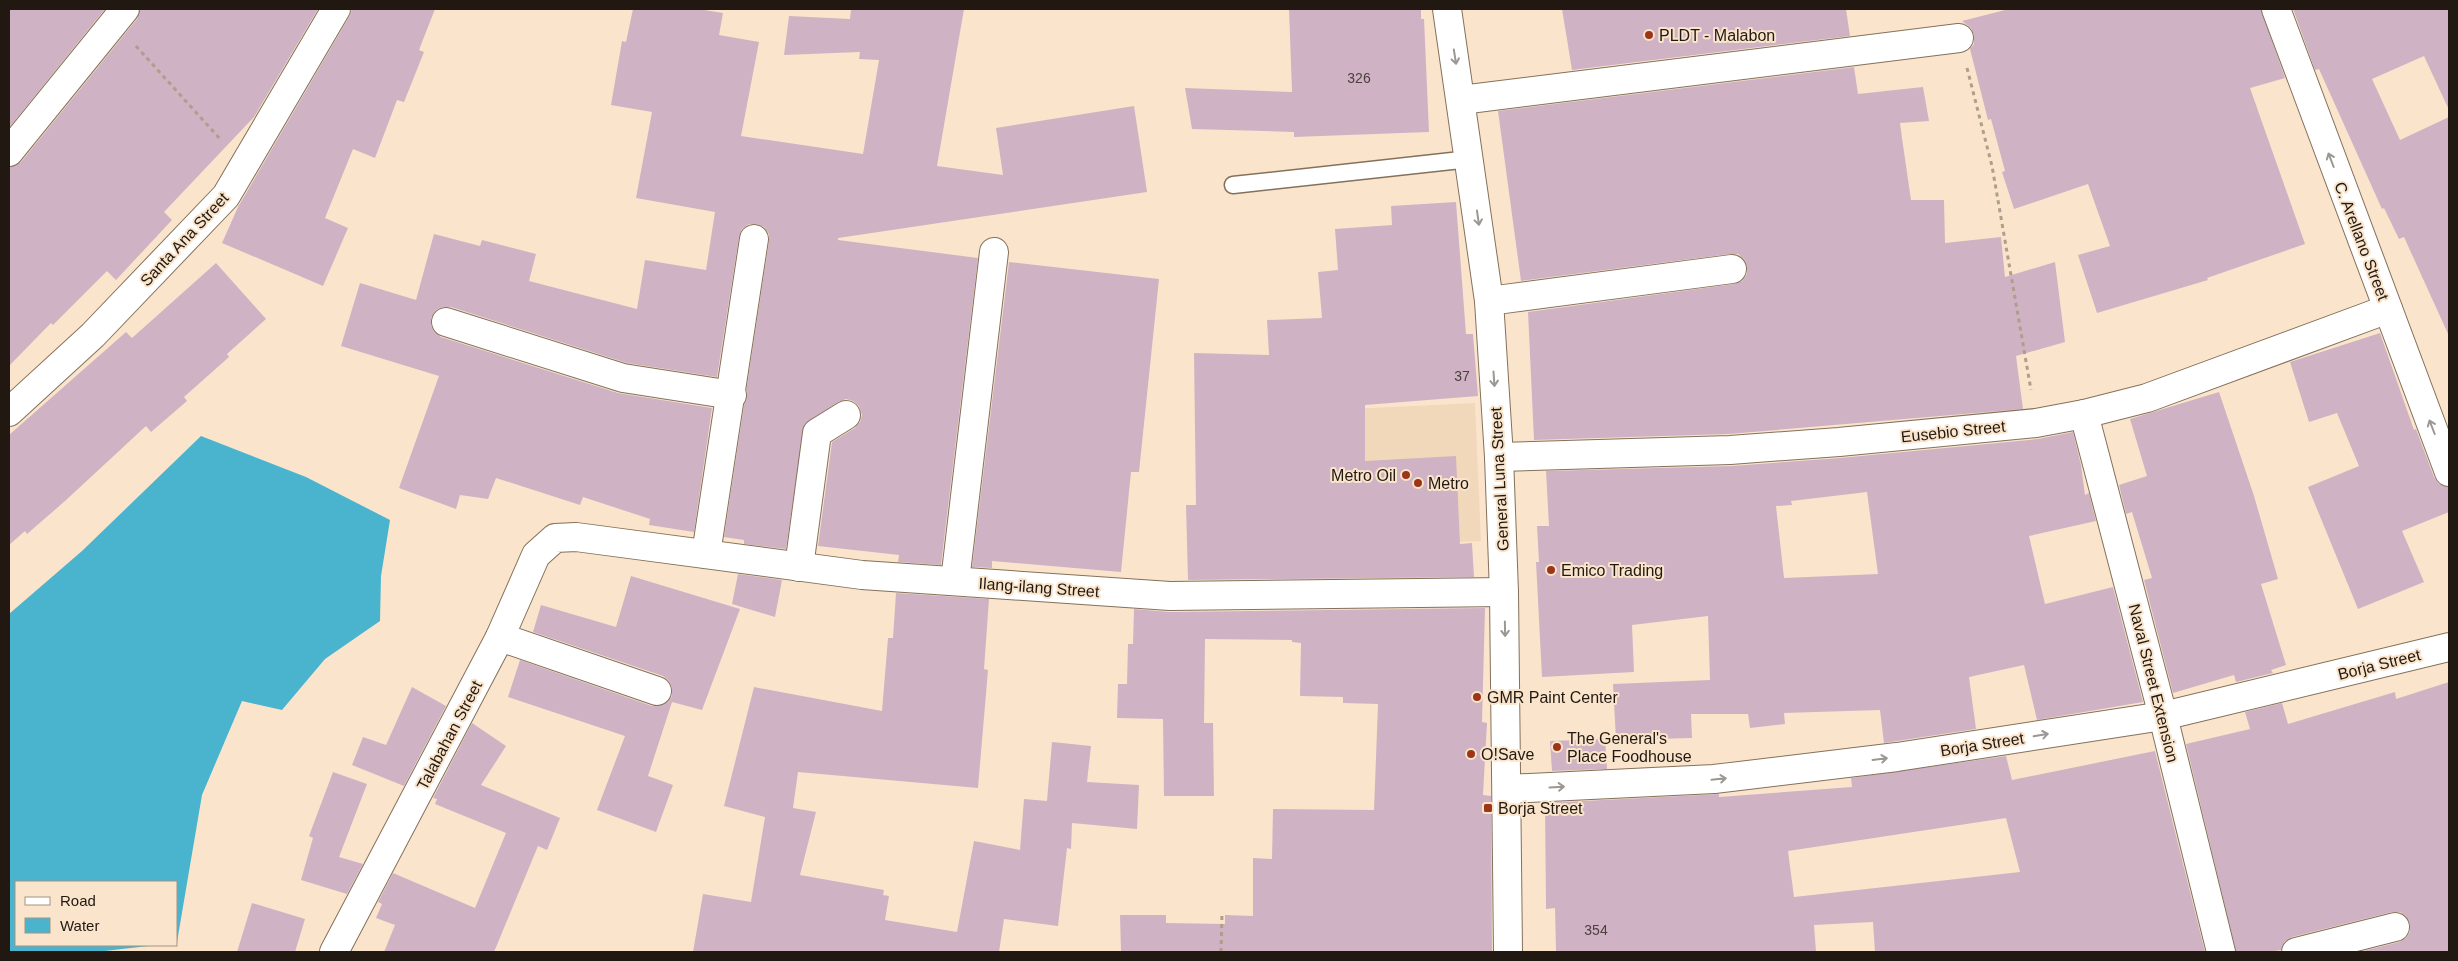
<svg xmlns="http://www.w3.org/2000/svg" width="2458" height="961" viewBox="0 0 2458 961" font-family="Helvetica,sans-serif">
<rect width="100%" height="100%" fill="#fae5cc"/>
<!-- built -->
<path fill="#f2d8ba" d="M1475 403 1481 541 1336 548 1328 410Z"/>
<!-- water -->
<path fill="#4ab4ce" d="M201 436 306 477 390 520 381 576 380 621 325 659 282 710 242 701 202 795 177 942 176 882H16V945H157L96 952H9V614L82 551Z"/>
<!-- building -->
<g fill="#cfb3c4" fill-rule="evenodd">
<path d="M9 9H105L9 128Z"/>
<path d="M140 9H318L254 117 164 212 172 220 116 280 107 271 53 325 51 323 9 366V167L21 162 137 19Z"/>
<path d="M352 9H435L419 50 424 52 404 102 397 100 375 158 353 149 325 218 348 228 323 286 222 243 238 207 349 17Z"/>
<path d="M633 9H698L723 13 719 35 759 42 741 136 863 154 879 60 859 59 860 52 784 55 789 16 850 19 851 9H964L937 166 1003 175 996 128 1134 106 1147 192 838 238V240L978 258 941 565 898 562 899 555 818 546 832 442 855 428 860 422 862 415 859 406 853 401 846 399 838 402 804 425 786 549 744 544V540L724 537 769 241V234L764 227 756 224H749L742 229 739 237 717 377 627 363 451 307H443L436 310 431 318V325L434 332 441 337 618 393 712 408 694 532 649 525 650 519 583 497 580 505 496 478 488 499 460 495 456 509 399 488 439 376 341 346 360 283 416 300 434 234 480 246 482 240 536 254 529 281 637 309 645 260 706 270 715 212 636 198 652 112 611 105 622 41 626 42Z"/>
<path d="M1289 9H1421V19H1424L1429 132 1294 137V132L1192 129 1185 88 1292 92Z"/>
<path d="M1562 9H1846L1850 36 1572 70Z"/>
<path d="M2009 9H2261L2285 78 2250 88 2305 244 2207 278 2208 280 2097 313 2078 255 2110 246 2088 184 2014 209 2002 172 2005 171 1991 119 1988 120 1970 49 1974 44V36L1971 28 1962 21Z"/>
<path d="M2293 9H2449V110L2424 56 2372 79 2400 140 2449 117V336L2404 237 2399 239 2384 208 2382 209 2319 69 2315 70Z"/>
<path d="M1854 67 1858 94 1923 87 1929 121 1900 123 1902 138 1911 200H1944L1945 243 2001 237 2005 277 2055 262 2065 342 2016 356 2023 409 1729 434 1534 440 1528 312 1734 284 1742 281 1747 274V267L1744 259 1738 254H1730L1521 281 1498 111Z"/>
<path d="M1456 202 1466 334H1473L1478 396 1365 405V461L1456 456 1460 544 1472 543 1474 577 1188 580 1186 505H1196L1194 353 1269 355 1267 320 1322 318 1318 272 1338 270 1335 229 1392 225 1391 206Z"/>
<path d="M1009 262 1159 279 1139 472H1131L1121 572 992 561V568L972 567Z"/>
<path d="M216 263 266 319 227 354 229 357 184 397 187 401 151 432 146 426 65 501 27 534 25 531 9 545V435L126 332 132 338Z"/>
<path d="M2380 333 2414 430 2416 429 2434 477 2439 484 2449 487V512L2402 531 2424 582 2358 609 2308 487 2359 466 2337 413 2309 422 2290 362Z"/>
<path d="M2219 392 2254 496 2278 579 2261 584 2286 665 2271 670 2273 673 2236 682 2234 675 2173 693 2144 580 2152 578 2132 512 2126 514 2119 485 2147 476 2130 419Z"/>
<path d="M2073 432 2081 465 2085 495 2089 493 2096 521 2029 536 2045 604 2113 587 2143 702 2037 720 2024 665 1969 677 1976 729 1884 743 1880 710 1784 713 1785 724 1750 728 1748 714H1691L1692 738 1616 740 1613 684 1710 680 1708 616 1632 625 1634 672 1542 677 1536 562H1539L1537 526H1549L1546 471 1731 466 1840 458 2038 439ZM1867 492 1878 574 1784 578 1776 506 1792 505 1791 501Z"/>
<path d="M738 574 782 580 775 617 732 604Z"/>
<path d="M631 576 740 609 702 710 672 702 648 776 673 785 656 832 597 810 625 736 508 697 520 660 652 706H660L668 702 672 696V688L669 681 663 676 533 632 541 605 616 627Z"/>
<path d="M896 593 989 599 984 669 988 670 978 788 798 772 793 808 816 812 800 875 884 890 883 895 889 896 885 920 957 932 974 841 1020 850 1024 799 1047 801 1052 742 1091 746 1087 782 1139 785 1137 829 1072 823 1071 849 1067 848 1058 926 1004 919 999 952H693L703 894 751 902 765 817 724 806 754 687 882 711 888 638H893Z"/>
<path d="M1485 608 1482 722 1487 723 1483 795 1491 796 1492 952H1121L1120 915H1166V923L1225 924V915L1253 916V858L1272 859 1273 809 1374 810 1378 704 1343 703V697L1300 696 1301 643 1292 642V640L1205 639 1204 723H1213L1214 796H1164L1163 719 1117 718 1118 684H1127L1128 644H1133L1134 609 1170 612Z"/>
<path d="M2449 682V952H2359L2399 942 2406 938 2410 932V924L2406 916 2400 912H2392L2292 937 2285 941 2281 950 2268 952H2236L2186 744 2250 729 2245 712 2282 703 2288 724 2395 692 2396 699Z"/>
<path d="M412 687 446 706 404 786 352 765 363 737 386 745Z"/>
<path d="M472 723 506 746 481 785 560 818 547 850 538 846 494 952H384L395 925 376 918 382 904 378 902 393 873 475 908 506 833 435 804 437 799 433 798Z"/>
<path d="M1605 739 1607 769 1552 771 1550 741Z"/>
<path d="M2155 751 2205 952H1875L1873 922 1814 925 1816 952H1556L1555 908 1546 909 1545 803 1719 794V797L1852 787 1851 778 2006 756 2012 780ZM2006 818 2020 872 1794 897 1788 851Z"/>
<path d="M333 772 367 784 339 857 363 864 347 894 301 880 313 838 309 836Z"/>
<path d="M252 903 305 919 295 952H237Z"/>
</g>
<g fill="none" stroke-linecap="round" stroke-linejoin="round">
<!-- service casing -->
<g stroke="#84715b" stroke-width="19">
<path id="service" d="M1233 185 1470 159"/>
</g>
<!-- minor casing -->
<g stroke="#84715b" stroke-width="30">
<g id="minor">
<path d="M1461 100 1959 38"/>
<path d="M9 152 125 9"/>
<path d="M1489 301 1732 269"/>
<path d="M446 322 623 378 732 395"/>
<path d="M9 412 93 335 226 196 336 9"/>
<path d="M2084 414 2163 716 2221 952"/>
<path d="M1499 457 1730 450 1839 442 2036 423 2084 414 2147 398 2388 309"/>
<path d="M706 554 754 239"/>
<path d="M799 567 817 433 846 415"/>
<path d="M955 581 994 252"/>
<path d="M500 637 657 691"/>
<path d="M1508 789 1714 779 1897 757 2163 716 2449 647"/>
<path d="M334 952 500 637 536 555 555 538 576 537 862 575 1170 596 1504 592"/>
<path d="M2296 952 2395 927"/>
</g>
</g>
<!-- secondary casing -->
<g stroke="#84715b" stroke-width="30">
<g id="secondary">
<path d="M1447 9 1489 301 1499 457 1504 592 1508 952"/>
<path d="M2276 9 2449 472"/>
</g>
</g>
<!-- path -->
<g stroke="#ae9e8a" stroke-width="3" stroke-dasharray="4 4" stroke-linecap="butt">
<path d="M136 46 221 140"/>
<path d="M1967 68 1992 166 2031 390"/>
<path d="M1221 952 1222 914"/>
</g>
<!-- service -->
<use href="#service" stroke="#fff" stroke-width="16"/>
<!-- minor -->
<use href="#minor" stroke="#fff" stroke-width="28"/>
<!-- secondary -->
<use href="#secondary" stroke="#fff" stroke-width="28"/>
</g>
<!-- one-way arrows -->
<defs><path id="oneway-shaft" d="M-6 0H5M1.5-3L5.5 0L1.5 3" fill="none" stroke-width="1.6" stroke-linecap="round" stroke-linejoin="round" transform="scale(1.25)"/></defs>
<g stroke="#9b9894">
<use href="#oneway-shaft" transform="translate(1455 57) rotate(81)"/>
<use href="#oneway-shaft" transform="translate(2331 160) rotate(-111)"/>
<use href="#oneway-shaft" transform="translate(1478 218) rotate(82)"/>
<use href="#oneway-shaft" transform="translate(1494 379) rotate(86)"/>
<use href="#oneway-shaft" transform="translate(2432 427) rotate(-111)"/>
<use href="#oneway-shaft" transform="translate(1505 629) rotate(89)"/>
<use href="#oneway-shaft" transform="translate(2041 735) rotate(-9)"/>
<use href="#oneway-shaft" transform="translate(1880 759) rotate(-7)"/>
<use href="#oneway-shaft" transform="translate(1719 779) rotate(-6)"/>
<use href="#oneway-shaft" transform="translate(1557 787) rotate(-3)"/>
</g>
<!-- markers -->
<g fill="#9d3519" stroke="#fae5cc" stroke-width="2">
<circle cx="1649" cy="35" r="5"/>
<circle cx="1406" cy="475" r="5"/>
<circle cx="1418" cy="483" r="5"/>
<circle cx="1551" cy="570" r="5"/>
<circle cx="1477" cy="697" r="5"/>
<circle cx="1557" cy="747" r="5"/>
<circle cx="1471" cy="754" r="5"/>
<rect x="1483" y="803" width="10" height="10" rx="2.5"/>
</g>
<g text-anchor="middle" stroke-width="4" stroke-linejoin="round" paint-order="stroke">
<!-- number labels -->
<g font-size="14" fill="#4c403e">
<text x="1359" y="83">326</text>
<text x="1462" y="381">37</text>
<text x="1596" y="935">354</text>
</g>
<!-- poi labels -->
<g font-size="16" fill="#211911" stroke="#fae5cc" text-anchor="start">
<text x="1659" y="41">PLDT - Malabon</text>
<text x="1396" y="481" text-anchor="end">Metro Oil</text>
<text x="1428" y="489">Metro</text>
<text x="1561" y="576">Emico Trading</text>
<text x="1487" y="703">GMR Paint Center</text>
<text x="1567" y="744">The General's<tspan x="1567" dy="18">Place Foodhouse</tspan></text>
<text x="1481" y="760">O!Save</text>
<text x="1498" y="814">Borja Street</text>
</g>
<!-- street labels -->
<g font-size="16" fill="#211911" stroke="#fae5cc">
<text transform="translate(184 239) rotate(-47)" y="6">Santa Ana Street</text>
<text transform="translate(2362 241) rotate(69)" y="6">C. Arellano Street</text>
<text transform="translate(1953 431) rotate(-6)" y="6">Eusebio Street</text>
<text transform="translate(1499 479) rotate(-93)" y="6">General Luna Street</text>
<text transform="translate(1039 587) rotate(4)" y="6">Ilang-ilang Street</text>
<text transform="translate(2379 664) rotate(-14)" y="6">Borja Street</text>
<text transform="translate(2154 683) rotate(76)" y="6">Naval Street Extension</text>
<text transform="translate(449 735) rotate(-62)" y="6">Talabahan Street</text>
<text transform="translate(1982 744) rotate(-9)" y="6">Borja Street</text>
</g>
</g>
<!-- border -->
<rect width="2458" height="961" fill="none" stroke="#211911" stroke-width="20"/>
<!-- legend -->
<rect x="15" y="881" width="162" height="65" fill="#fae5cc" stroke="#a39381"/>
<rect x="25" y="897" width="25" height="8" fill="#ffffff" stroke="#a39381"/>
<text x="60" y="906" font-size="15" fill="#211911">Road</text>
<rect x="25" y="918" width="25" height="15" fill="#4ab4ce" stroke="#a39381"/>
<text x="60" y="931" font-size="15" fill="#211911">Water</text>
</svg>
